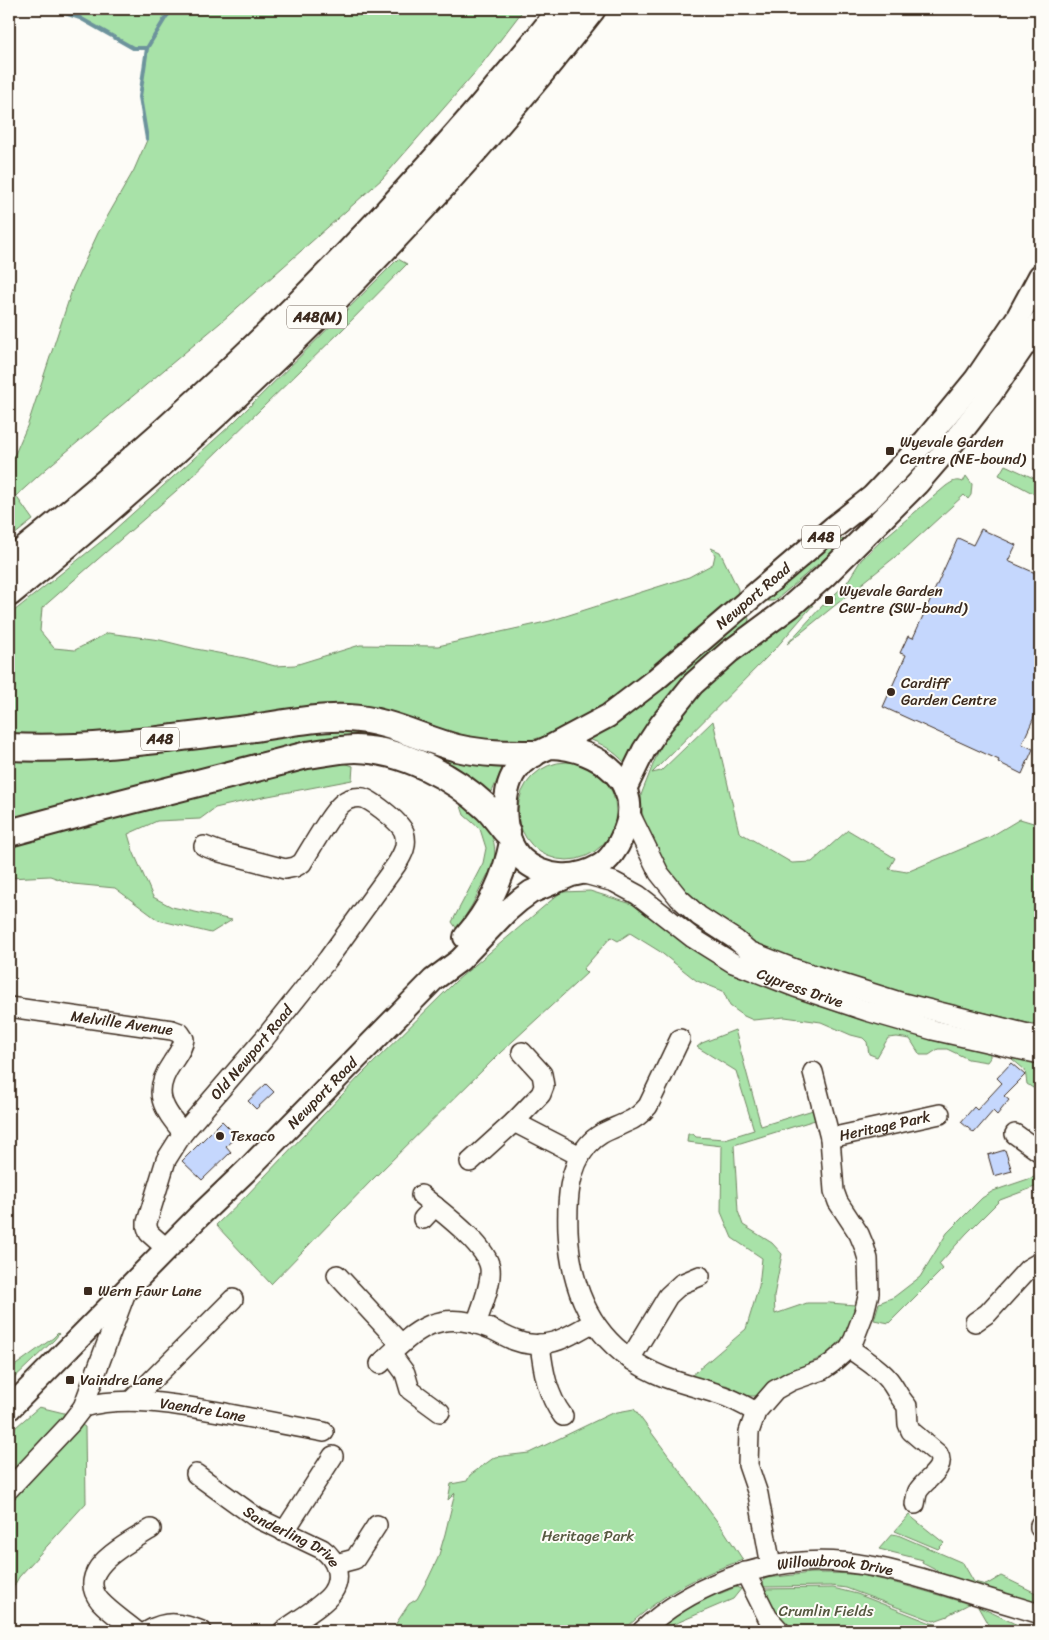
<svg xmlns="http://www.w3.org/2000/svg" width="1049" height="1640" viewBox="0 0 1049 1640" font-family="Sriracha,sans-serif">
<rect width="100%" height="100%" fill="#fdfcf7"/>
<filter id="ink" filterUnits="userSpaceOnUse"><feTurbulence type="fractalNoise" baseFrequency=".02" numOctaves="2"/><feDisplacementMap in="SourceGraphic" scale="10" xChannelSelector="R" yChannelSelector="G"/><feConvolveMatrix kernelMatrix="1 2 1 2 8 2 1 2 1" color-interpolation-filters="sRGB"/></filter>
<g filter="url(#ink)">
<!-- green -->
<g fill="#a8e2a8" stroke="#728663">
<path d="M53 9H524L478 69 382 179 220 323 47 468 16 496 33 520 9 539V460L15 454 28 424 73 287 98 233 134 170 147 140 140 97 147 49 133 48 80 18Z"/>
<path d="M398 259 407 264 341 331 184 484 42 608 40 631 54 648 75 650 108 633 160 640 196 649 245 658 275 666 295 665 360 645 438 646 550 621 689 577 713 564 715 555 711 548 720 552 738 589 737 600 627 694 549 735 524 742 492 744 453 737 392 716 163 728 52 736 9 734V615L103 540 232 424Z"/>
<path d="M1005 465 1040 481V497L999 475Z"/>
<path d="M966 476 972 484 971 495 968 499 964 495 905 549 787 644 823 605 827 606 835 599V594L846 584 861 560 882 540 946 486C952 482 956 479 963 482Z"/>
<path d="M834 536 837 539 849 540 847 545 824 559 777 599 773 601H764Z"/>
<path d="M813 605 775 649 652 773 661 771 713 721 739 832 792 863 812 862 848 830 895 858 889 869 907 872 990 837 1020 819 1040 825V1026L857 982 756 947 701 912 671 880 646 828 642 812 641 795 658 752 674 725 696 696 725 667 778 625Z"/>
<path d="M746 613 749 619 748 625 626 764C614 751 602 743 585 738Z"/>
<path d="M341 727 388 733 474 765 503 767 490 796 428 758 227 763 93 796 9 820V755L98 759 207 742Z"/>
<path d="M333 759 353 766 352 780 263 797 215 808 200 819 157 821 128 834 133 851 153 897 172 907 232 920 211 933 158 920 115 888 73 884 50 876 9 878V843Z"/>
<circle cx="567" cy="811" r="49"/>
<path d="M447 792C460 797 463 801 472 811 495 835 498 841 492 875L488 874 472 905 457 929 452 922 483 863 486 848 480 829 464 815 460 803Z"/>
<path d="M590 891 635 905 657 923 673 930 693 945 990 1051V1058L987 1062 968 1059 947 1049H938L929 1055H920L910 1039 897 1037 888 1038 877 1057 869 1054 867 1042 863 1038 851 1035 821 1022 785 1017 753 1020 744 1016 730 1006 723 991 697 981 659 951 630 933 618 941 611 937 583 969 587 973 501 1052 371 1181 271 1284 216 1225 246 1196 361 1075 456 981 561 892Z"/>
<path d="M735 1030 761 1126 813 1110 815 1120 734 1145 738 1211 743 1225 772 1243 782 1254 774 1296 775 1314 807 1303H830L855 1305C852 1317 850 1331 841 1341 824 1361 803 1364 781 1376 772 1380 764 1388 757 1396H748L726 1385 710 1389 701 1384 691 1376 746 1329 759 1286 762 1258 732 1238 721 1212 722 1146 687 1142 688 1134H693L696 1137 725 1139 754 1130 736 1071 697 1047 702 1043Z"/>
<path d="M1005 1053 1040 1055V1087L1033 1088 1027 1084 1025 1070Z"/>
<path d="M1040 1175V1185L1000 1200 966 1234 939 1264 943 1269 889 1323 874 1320 879 1303 894 1297 920 1277 947 1233 982 1198 993 1191Z"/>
<path d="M58 1333 59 1334 54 1340 9 1383V1370L53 1338Z"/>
<path d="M39 1407 64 1413 85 1427 86 1503 19 1577 9 1595V1433Z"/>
<path d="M634 1409 725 1532 743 1560C695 1576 659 1596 623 1631H391L409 1604 417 1599 428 1579 438 1558 445 1534 455 1493 448 1500 451 1484 467 1481 470 1475 495 1457 529 1453 612 1413Z"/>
<path d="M909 1515 944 1543 938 1549 895 1531Z"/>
<path d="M892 1534 898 1535 963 1563 974 1582 986 1585 1001 1576 1040 1595V1607L959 1582 922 1563 923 1560 879 1549Z"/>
<path d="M811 1573C829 1573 847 1573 865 1576 900 1583 935 1594 969 1604L948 1615V1616L934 1621 846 1588 831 1586 764 1587 763 1580 767 1578Z"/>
<path d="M736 1587 741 1589 733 1599 672 1625 664 1631H652L665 1621 717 1590 719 1594Z"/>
<path d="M833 1588 857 1594 931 1623 968 1631 971 1628 988 1631H783L762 1589Z"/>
<path d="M978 1607C998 1614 1015 1626 1035 1631H1009L990 1628Z"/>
</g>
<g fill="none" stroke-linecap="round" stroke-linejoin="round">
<!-- stream -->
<g stroke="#6d939c" stroke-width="4">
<path d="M53 9 80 18 133 48H147"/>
<path d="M147 139 140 97 147 48 166 17 173 9"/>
</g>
</g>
<!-- building -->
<g fill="#c5d7fd" stroke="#3b2a1e">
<path d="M981 529 1016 545 1008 561 1040 575V704L1022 744 1033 749 1022 774 998 762 999 760 883 707 906 655 900 653 908 636 913 638 958 538 973 545Z"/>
<path d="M1011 1063 1025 1075 1004 1096 1009 1100 997 1115 993 1111 974 1133 961 1122 974 1107 977 1110 1002 1083 997 1078Z"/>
<path d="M266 1084 274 1092 256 1109 248 1101Z"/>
<path d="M222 1121 237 1136 226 1146 231 1152 202 1180 182 1161Z"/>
<path d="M1005 1150 1012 1171 994 1176 988 1155Z"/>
</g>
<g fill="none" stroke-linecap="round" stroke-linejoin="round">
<!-- minor casing -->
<g stroke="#3b2a1e" stroke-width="22">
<g id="minor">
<path d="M630 814 659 873 679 898 699 916 736 940 749 951 795 969 903 1003 1040 1037"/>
<path id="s1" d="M581 873 614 882 638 895 693 938 733 963 795 987 867 1011 933 1030 1040 1054"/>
<path id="s2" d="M9 1007 172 1030 180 1033 184 1039C183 1048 177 1055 172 1063 151 1093 163 1108 183 1133"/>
<path d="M680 1039 648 1106C642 1113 635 1119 627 1122 613 1129 599 1132 588 1145 568 1168 567 1202 568 1231 571 1299 599 1351 664 1377 682 1384 700 1388 718 1394 731 1398 744 1405 756 1412"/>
<path d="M514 1122 580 1156"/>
<path d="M1015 1134 1040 1152"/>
<path id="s3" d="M830 1138 940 1114"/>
<path d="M470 1162 514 1122 541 1094 544 1086 542 1074 522 1052"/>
<path d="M421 1195C439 1210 487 1245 490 1268 492 1284 481 1309 476 1324"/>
<path d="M423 1219 435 1206"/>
<path id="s4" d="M167 1249 149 1233 147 1227V1222L166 1160 183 1133 264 1039 328 959 396 865C403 854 408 845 404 832 400 822 376 804 366 799 360 796 349 798 344 802 333 809 310 850 302 863L295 867 285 869 220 852 204 846"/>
<path d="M337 1275 401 1344"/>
<path d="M975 1322 988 1313 1028 1269 1040 1262"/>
<path d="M540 1344C543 1370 547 1395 563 1416"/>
<path d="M849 1348C862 1358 879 1367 889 1380 896 1389 899 1398 907 1406L908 1424 911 1431 938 1454C947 1469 925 1479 918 1491 916 1495 916 1500 915 1504"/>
<path d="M391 1354 405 1373 410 1390 440 1412"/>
<path d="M630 1359 668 1296 681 1284 700 1276"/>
<path d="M380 1364C416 1329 439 1307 491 1329 504 1335 515 1343 530 1344 554 1347 574 1333 594 1322"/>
<path d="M131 1401 233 1299"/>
<path id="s5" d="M83 1407C129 1394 184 1406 230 1414 261 1420 292 1426 324 1432"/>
<path id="s6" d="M196 1474 257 1518 322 1549C336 1559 343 1577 332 1593 323 1606 296 1621 283 1631"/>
<path d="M9 1489 70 1424 83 1407 126 1292"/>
<path d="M1040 1528V1525"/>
<path d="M284 1532 333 1456"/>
<path d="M336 1564 355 1559 377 1525"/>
<path d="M771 1566 758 1494 748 1465 749 1432 756 1412 775 1390 791 1381 822 1370 832 1363 849 1348 854 1339 864 1313 869 1293 868 1259 864 1246 859 1234 838 1202 834 1191 830 1138 813 1072"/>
<path d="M745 1572 768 1618 780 1631"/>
<path d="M136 1631C124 1621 110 1612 100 1601 73 1569 130 1542 151 1529"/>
<path d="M148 1631C167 1620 182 1623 202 1631"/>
<path id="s7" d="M642 1631C666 1608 695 1591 726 1579 814 1546 877 1564 964 1591 989 1599 1015 1606 1040 1614"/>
</g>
</g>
<!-- major casing -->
<g stroke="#3b2a1e" stroke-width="26">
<g id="major">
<path id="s8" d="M550 747 608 716 655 680 834 527 872 497 925 441 976 379 1018 317 1040 276"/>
<path d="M550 747C599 748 648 784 622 837 618 847 609 861 599 866 575 880 542 878 522 859 502 840 500 792 516 770 525 758 537 753 550 747Z"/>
<path d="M625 789 644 750 661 724 693 684 729 652 790 607 825 576 917 484 955 440 990 395 1040 322"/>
<path d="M465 937C489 909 504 878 511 842"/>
<path id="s9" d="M9 1409 198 1217 247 1170 433 980 460 960 506 912 520 900 531 892 569 876"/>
</g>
</g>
<!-- highway casing -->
<g stroke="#3b2a1e" stroke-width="30">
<g id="highway">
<path d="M9 563C213 400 400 213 562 9"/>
<path d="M9 593C223 419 422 226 592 9"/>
<path d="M9 747C89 751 167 739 247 729 277 725 318 716 348 718 389 720 419 738 457 748 483 754 507 754 533 754"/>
<path d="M9 833 105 807 307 755C323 753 339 749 356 749 403 750 454 777 487 808 494 815 500 824 507 832"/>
</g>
</g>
<!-- minor -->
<use href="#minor" stroke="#fdfcf7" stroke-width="19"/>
<!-- major -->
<use href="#major" stroke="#fdfcf7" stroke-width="22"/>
<!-- highway -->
<use href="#highway" stroke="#fdfcf7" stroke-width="26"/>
</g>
</g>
<!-- markers -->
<g fill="#3b2a1e" stroke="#fdfcf7" stroke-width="2">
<rect x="885" y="446" width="10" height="10" rx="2.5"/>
<rect x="824" y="595" width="10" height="10" rx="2.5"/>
<circle cx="891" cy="692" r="5"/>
<circle cx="220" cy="1136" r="5"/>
<rect x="83" y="1286" width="10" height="10" rx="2.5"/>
<rect x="65" y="1375" width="10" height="10" rx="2.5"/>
</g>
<g text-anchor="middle" stroke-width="4" stroke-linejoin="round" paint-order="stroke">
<!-- shield labels -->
<g fill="#fdfcf7" stroke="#75695f" stroke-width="1">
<rect x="287" y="305.5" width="60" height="23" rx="4"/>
<rect x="802" y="525.5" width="38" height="23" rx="4"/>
<rect x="141" y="727.5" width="38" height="23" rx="4"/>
</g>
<g font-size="14" font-weight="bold" fill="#3b2a1e">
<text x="317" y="322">A48(M)</text>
<text x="821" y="542">A48</text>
<text x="160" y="744">A48</text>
</g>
<!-- poi labels -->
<g font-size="15" fill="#3b2a1e" stroke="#fdfcf7" text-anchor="start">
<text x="900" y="447">Wyevale Garden<tspan x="900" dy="17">Centre (NE-bound)</tspan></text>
<text x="839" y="596">Wyevale Garden<tspan x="839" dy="17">Centre (SW-bound)</tspan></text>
<text x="901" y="688">Cardiff<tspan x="901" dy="17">Garden Centre</tspan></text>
<text x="230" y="1141">Texaco</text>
<text x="98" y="1296">Wern Fawr Lane</text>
<text x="80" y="1385">Vaindre Lane</text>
</g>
<!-- street labels -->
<g font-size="15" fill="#3b2a1e" stroke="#fdfcf7">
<text dy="5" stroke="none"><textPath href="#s8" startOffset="254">Newport Road</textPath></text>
<text dy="5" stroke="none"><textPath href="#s1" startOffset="250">Cypress Drive</textPath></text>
<text dy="5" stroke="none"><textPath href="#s2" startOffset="114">Melville Avenue</textPath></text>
<text dy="5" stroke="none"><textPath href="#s4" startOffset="238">Old Newport Road</textPath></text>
<text dy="5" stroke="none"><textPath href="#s9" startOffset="445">Newport Road</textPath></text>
<text dy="5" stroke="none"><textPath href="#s3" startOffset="56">Heritage Park</textPath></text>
<text dy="5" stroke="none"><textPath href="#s5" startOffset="121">Vaendre Lane</textPath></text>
<text dy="5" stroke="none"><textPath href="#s6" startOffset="115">Sanderling Drive</textPath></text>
<text dy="5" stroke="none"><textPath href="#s7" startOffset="211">Willowbrook Drive</textPath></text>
</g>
<!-- park labels -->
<g font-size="15" fill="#565840" stroke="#fdfcf7">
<text x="588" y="1541">Heritage Park</text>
<text x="826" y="1616">Crumlin Fields</text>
</g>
</g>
<!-- margin -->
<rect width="1049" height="1640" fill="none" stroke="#fdfcf7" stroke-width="30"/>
<rect x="15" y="15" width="1019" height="1610" fill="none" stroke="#3b2a1e" stroke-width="2" filter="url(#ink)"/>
</svg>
